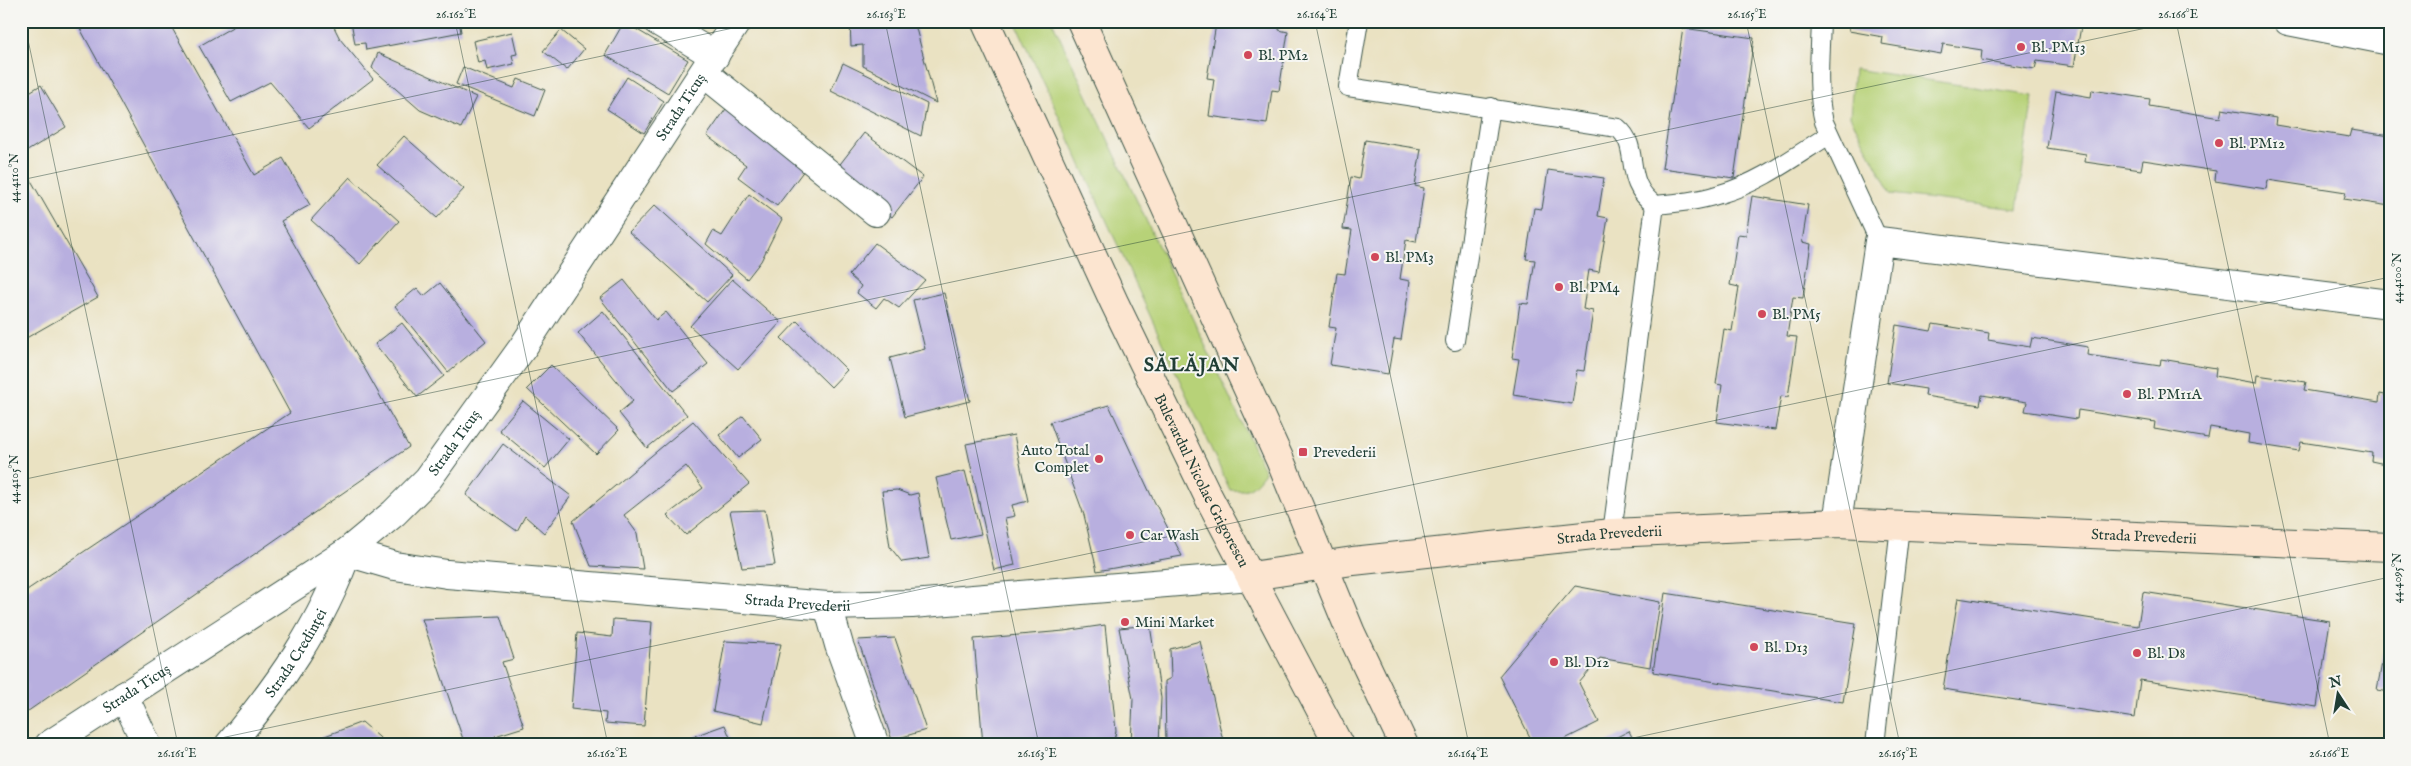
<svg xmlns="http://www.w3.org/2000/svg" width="2411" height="766" viewBox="0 0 2411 766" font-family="'IM FELL English',serif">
<rect width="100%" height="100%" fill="#f6f6f2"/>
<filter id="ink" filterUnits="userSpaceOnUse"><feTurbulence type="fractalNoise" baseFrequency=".02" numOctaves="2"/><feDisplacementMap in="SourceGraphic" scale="10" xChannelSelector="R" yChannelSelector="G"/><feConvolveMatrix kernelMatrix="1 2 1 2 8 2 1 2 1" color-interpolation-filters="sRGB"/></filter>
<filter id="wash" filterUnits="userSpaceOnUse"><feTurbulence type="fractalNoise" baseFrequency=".0096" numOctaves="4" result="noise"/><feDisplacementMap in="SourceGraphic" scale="20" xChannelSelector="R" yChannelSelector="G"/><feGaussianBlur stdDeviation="1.12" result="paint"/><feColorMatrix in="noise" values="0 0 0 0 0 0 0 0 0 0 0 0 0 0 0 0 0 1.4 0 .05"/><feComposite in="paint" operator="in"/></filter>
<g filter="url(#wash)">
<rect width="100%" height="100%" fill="#eae2c2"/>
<!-- green -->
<g fill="#b7d278" stroke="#6b8856">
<path d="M1015 21H1052L1265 472C1253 488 1250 491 1230 490Z"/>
<path d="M1854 69 2033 96 2017 209 1891 194 1850 116Z"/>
</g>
<g id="blocks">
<!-- building -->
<g fill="#b8afdf">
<path d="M76 21H168L254 175 283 158 310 205 281 221 409 447 21 716V594L290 413Z"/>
<path d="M243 21H331L340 39 373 79 309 128 270 82 231 102 199 46Z"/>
<path d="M351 21H459L461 32 366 50 365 43 355 44Z"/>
<path d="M850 21H914L936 103 863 66V45L851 46Z"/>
<path d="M1224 21H1280L1279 30 1288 32 1279 91 1272 90 1267 124 1209 116 1214 79 1207 78 1216 24 1224 25Z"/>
<path d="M1850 21H2082L2074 66 2037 61 2035 69 1981 60 1982 50 1943 44 1941 54 1882 44 1883 37 1849 31Z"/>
<path d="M624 22 688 60 668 93 605 55Z"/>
<path d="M1683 28 1754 38 1734 178 1662 168Z"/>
<path d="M561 30 584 49 567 70 543 51Z"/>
<path d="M512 32 517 54 512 55 514 64 487 70 485 61 478 63 473 41Z"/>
<path d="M378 53 476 97 461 128 420 110 372 68Z"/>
<path d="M843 63 927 104 921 136 831 91Z"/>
<path d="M463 67 514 88 518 79 545 90 535 116 456 84Z"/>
<path d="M627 77 664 101 644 133 607 109Z"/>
<path d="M41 85 66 127 21 155V97Z"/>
<path d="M2092 90 2150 99 2149 106 2220 118 2222 109 2276 118 2275 125 2349 137 2351 130 2390 136V206L2344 199 2346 192 2268 180 2266 189 2215 181 2216 171 2143 160 2141 170 2085 162 2086 154 2047 148 2056 91 2091 97Z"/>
<path d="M728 106 808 165 777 206 738 177 746 165 707 136Z"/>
<path d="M864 133 923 177 892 217 834 172Z"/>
<path d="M404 136 464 189 437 218 377 165Z"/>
<path d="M1365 140 1421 149 1415 186 1424 188 1416 242 1406 240 1400 279 1410 281 1401 340 1394 339 1388 374 1330 365 1336 328 1329 327 1337 273 1345 274 1352 230 1343 229 1351 177 1359 179Z"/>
<path d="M25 170 98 297 21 341V173Z"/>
<path d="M1548 170 1604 178 1598 216 1608 218 1599 272 1589 270 1583 309 1593 311 1584 371 1577 370 1572 404 1513 395 1519 359 1512 358 1520 303 1528 304 1535 260 1526 259 1534 208 1542 209Z"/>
<path d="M350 177 399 221 360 264 311 220Z"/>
<path d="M749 194 782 219 761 261 747 279 706 244 713 231 722 236Z"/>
<path d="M1752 196 1808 205 1802 242 1811 244 1803 298 1793 297 1787 336 1797 337 1788 397 1781 396 1775 430 1717 422 1722 385 1716 384 1724 329 1732 331 1739 287 1730 285 1738 234 1746 235Z"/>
<path d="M655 205 732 275 707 302 629 232Z"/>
<path d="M875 243 925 280 899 308 884 298 876 308 857 293 861 286 849 275Z"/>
<path d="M732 279 781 322 738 369 690 326Z"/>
<path d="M624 280 656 320 666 312 708 364 673 391 600 298Z"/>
<path d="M440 283 486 341 448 372 395 306 417 288 424 296Z"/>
<path d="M944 293 970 401 905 417 890 358 925 349 913 300Z"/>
<path d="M603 311 687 415 647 448 619 413 633 401 578 333Z"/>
<path d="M797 321 847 370 831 387 781 338Z"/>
<path d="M402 323 444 376 417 397 375 344Z"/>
<path d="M1933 324 1989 333 1988 340 2030 347 2032 338 2088 347 2087 355 2160 366 2161 359 2216 368 2215 376 2256 383 2257 375 2306 382 2304 390 2379 402 2380 394 2390 396V465L2371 461 2372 453 2301 442 2299 451 2248 443 2249 434 2210 427 2208 438 2154 429 2155 422 2078 410 2077 419 2025 411 2027 402 1982 395 1980 405 1925 396 1926 389 1887 383 1896 325 1931 331Z"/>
<path d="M551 365 619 430 596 454 527 389Z"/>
<path d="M523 401 569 439 545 468 499 430Z"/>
<path d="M1109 405 1151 495 1182 556 1097 571 1084 515 1050 422Z"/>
<path d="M743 416 762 439 738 458 719 435Z"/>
<path d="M693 421 749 484 686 535 667 515 703 488 686 466 624 515 637 533 643 569 591 566 573 521Z"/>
<path d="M1014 435 1028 501 1012 505 1015 516 1005 518 1015 565 994 570 966 444Z"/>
<path d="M503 444 571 496 544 533 525 516 517 531 466 495Z"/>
<path d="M965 471 981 534 951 540 936 478Z"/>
<path d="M897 490 910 495 918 493 929 558 902 562 890 547 882 491Z"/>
<path d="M765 510 775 565 742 568 730 511Z"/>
<path d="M1575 586 1660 602 1650 667 1600 658 1579 683 1599 722 1553 745H1534L1499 676Z"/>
<path d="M2143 592 2330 621 2317 707 2140 680 2135 718 1943 689 1958 598 2138 626Z"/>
<path d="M1665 593 1856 623 1843 702 1653 672Z"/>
<path d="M500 616 514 659 502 662 524 727 495 736 499 745H465L422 619Z"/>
<path d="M613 619 652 622 644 726 605 723 606 713 571 709 577 633 612 637Z"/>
<path d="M1105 625 1116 731 1113 745H983L974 639 1064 631Z"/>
<path d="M1150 625 1161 698 1159 745H1131L1133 699 1119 628Z"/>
<path d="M2388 630 2390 631V692L2377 690Z"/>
<path d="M895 638 926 730 892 740 858 640Z"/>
<path d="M725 641 781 644 763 723 713 711Z"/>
<path d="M1200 641 1224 745H1166L1165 681 1171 678 1170 649Z"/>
<path d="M362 722 388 745H301Z"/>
<path d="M725 725 733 745H697L694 736Z"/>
<path d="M1629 731 1636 745H1601Z"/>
</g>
</g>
</g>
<g filter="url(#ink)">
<use href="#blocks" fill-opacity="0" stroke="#3d5649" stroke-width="1"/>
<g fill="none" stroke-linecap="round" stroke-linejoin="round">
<!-- lane casing -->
<g stroke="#3d5649" stroke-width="20">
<g id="lane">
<path d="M1359 21 1348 87 1618 128C1642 148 1621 181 1655 205L1612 533"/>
<path d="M1821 21C1820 55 1816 89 1824 122L1879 241"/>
<path d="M1655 205C1677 203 1699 201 1720 194 1760 183 1795 156 1829 135"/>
<path d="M1455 341 1491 107"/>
<path d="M1875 745 1900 526"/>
</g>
</g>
<!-- street casing -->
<g stroke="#3d5649" stroke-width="30">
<g id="street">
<path d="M657 21 715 56"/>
<path d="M2288 21 2390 41"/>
<path d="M704 73 876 212"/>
<path d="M1837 523 1879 241 2390 304"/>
<path d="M828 606 839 645 875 745"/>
<path d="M124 696 147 745"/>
<path id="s1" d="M49 745 347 552 394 513 428 479 523 347 737 21"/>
<path id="s2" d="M229 745C278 687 323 623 347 552L395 566 447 574 828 606 912 604 1251 576"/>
</g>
</g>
<!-- secondary casing -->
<g stroke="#3d5649" stroke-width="30">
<g id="secondary">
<path id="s3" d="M985 21 1114 302 1207 494 1339 745"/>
<path d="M1081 21 1280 460 1351 633 1404 745"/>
<path id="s4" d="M1251 576 1353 561 1612 533 1837 523 2390 547"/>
</g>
</g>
<!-- lane -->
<use href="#lane" stroke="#fff" stroke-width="18"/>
<!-- street -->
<use href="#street" stroke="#fff" stroke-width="28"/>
<!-- secondary -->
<use href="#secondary" stroke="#fce5d0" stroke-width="28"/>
</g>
</g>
<!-- ticks -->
<path fill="none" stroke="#1f3d34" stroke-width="1" stroke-opacity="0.45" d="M24 21 178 745M455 21 608 745M885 21 1039 745M1315 21 1469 745M1746 21 1900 745M2176 21 2330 745M21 180 766 21M21 480 2179 21M188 745 2390 277M1600 745 2390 577"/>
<!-- markers -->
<g fill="#d1495b" stroke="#f6f6f2" stroke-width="2">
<circle cx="2021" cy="47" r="5"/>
<circle cx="1248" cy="55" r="5"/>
<circle cx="2219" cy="143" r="5"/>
<circle cx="1375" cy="257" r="5"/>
<circle cx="1559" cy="287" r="5"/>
<circle cx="1762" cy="314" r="5"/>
<circle cx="2127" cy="394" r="5"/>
<rect x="1298" y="447" width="10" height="10" rx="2.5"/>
<circle cx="1099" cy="459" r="5"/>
<circle cx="1130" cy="535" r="5"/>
<circle cx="1125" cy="622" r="5"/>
<circle cx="1754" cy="647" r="5"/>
<circle cx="2137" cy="653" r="5"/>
<circle cx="1554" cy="662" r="5"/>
</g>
<g text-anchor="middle" stroke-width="4" stroke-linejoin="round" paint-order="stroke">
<!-- poi labels -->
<g font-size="15" fill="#1f3d34" stroke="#f6f6f2" text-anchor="start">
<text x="2031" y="52">Bl. PM13</text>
<text x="1258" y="60">Bl. PM2</text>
<text x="2229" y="148">Bl. PM12</text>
<text x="1385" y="262">Bl. PM3</text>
<text x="1569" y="292">Bl. PM4</text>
<text x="1772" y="319">Bl. PM5</text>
<text x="2137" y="399">Bl. PM11A</text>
<text x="1089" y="455" text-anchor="end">Auto Total<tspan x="1089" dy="17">Complet</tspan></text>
<text x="1313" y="457">Prevederii</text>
<text x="1140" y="540">Car Wash</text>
<text x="1135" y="627">Mini Market</text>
<text x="1764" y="652">Bl. D13</text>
<text x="2147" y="658">Bl. D8</text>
<text x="1564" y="667">Bl. D12</text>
</g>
<!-- street labels -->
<g font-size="15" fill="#1f3d34" stroke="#f6f6f2">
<text dy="5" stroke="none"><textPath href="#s1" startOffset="914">Strada Ticuș</textPath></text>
<text dy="5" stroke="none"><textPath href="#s1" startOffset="509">Strada Ticuș</textPath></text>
<text dy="5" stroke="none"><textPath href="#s3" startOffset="508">Bulevardul Nicolae Grigorescu</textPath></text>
<text dy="5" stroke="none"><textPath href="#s4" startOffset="361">Strada Prevederii</textPath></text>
<text dy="5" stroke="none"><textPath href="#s4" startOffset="896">Strada Prevederii</textPath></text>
<text dy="5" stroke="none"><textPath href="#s2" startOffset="682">Strada Prevederii</textPath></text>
<text dy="5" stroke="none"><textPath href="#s2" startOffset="114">Strada Credinței</textPath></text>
<text dy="5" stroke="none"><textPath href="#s1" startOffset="104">Strada Ticuș</textPath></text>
</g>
<!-- district labels -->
<g font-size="20" font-weight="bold" letter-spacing="1" fill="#1f3d34" stroke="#f6f6f2">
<text x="1192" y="371">SĂLĂJAN</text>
</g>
</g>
<!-- margin -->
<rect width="2411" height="766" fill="none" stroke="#f6f6f2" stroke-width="55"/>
<!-- north arrow -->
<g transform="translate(2338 694) rotate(348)" stroke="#f6f6f2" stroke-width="4" paint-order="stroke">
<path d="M0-4L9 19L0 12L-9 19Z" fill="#1f3d34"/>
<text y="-8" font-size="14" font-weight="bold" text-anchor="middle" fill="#1f3d34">N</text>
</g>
<rect x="28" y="28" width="2356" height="710" fill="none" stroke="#1f3d34" stroke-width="2"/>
<g font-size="12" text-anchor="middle" fill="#1f3d34">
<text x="456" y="18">26.162°E</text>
<text x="886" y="18">26.163°E</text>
<text x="1317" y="18">26.164°E</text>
<text x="1747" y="18">26.165°E</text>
<text x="2178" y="18">26.166°E</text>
<text transform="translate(14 178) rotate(-90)" y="4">44.4110°N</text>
<text transform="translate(2397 278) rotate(-90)" y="4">44.4100°N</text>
<text transform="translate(14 479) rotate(-90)" y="4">44.4105°N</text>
<text transform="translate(2397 578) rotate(-90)" y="4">44.4095°N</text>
<text x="177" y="757">26.161°E</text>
<text x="607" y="757">26.162°E</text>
<text x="1037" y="757">26.163°E</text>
<text x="1468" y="757">26.164°E</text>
<text x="1898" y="757">26.165°E</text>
<text x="2329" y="757">26.166°E</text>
</g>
</svg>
